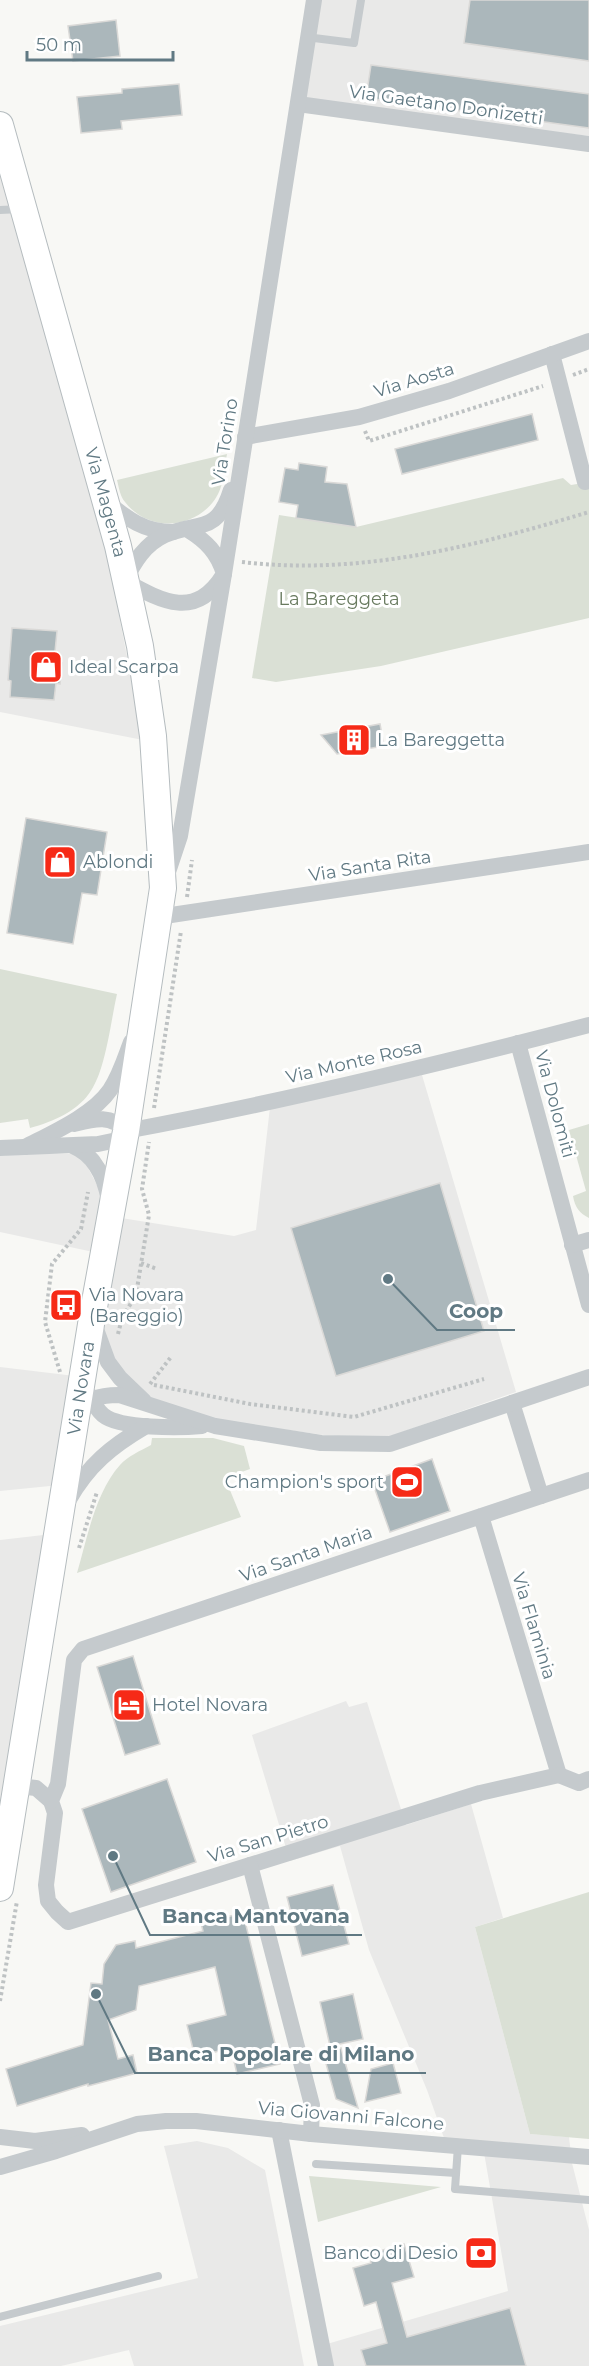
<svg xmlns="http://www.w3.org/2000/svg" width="589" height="2366" viewBox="0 0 589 2366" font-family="Montserrat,sans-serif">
<rect width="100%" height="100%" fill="#f8f8f5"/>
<!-- built -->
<g fill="#e9e9e8">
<path d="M314 0H589V136L298 104Z"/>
<path d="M0 161 105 542 143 740 0 712Z"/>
<path d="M422 1075 516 1392 388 1437 324 1435 216 1420 151 1401 113 1359 96 1317 115 1217 234 1236 256 1230 270 1107Z"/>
<path d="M24 1153 74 1154 87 1166 99 1189 104 1211 98 1253 0 1232V1156Z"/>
<path d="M0 1367 75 1376 60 1485 0 1491Z"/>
<path d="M52 1534 0 1809V1540Z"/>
<path d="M346 1701 349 1707 367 1702 406 1825 471 1804 503 1918 475 1927 530 2134 569 2137 572 2163 589 2230V2366H331L327 2344 508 2291 482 2141 444 2138 427 2090 369 1950 340 1846 290 1861 252 1735Z"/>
<path d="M197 2141 228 2148 265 2170 304 2366H134L129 2350 61 2366H0V2326L198 2278 164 2146Z"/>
</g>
<!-- green -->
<g fill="#dae0d5">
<path d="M227 454C224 470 224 489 213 502 191 530 147 531 125 502 120 496 119 488 117 480Z"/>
<path d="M563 478 571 485 589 482V618L381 666 276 682 252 678 279 515 356 527Z"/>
<path d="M0 969 117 994C111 1020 106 1067 92 1089 80 1110 53 1122 30 1128L28 1119 0 1123Z"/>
<path d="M589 1124V1218C579 1213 575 1207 573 1196L586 1191 569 1130Z"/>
<path d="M152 1438H213L244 1446 250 1469 225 1478 241 1517 77 1573C87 1539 95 1493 120 1465 128 1456 140 1451 151 1445Z"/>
<path d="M589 1892V2139L530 2134 475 1927Z"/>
<path d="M309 2176 441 2187 318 2222Z"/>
</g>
<!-- building -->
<g fill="#abb7bb" stroke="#dad9d7" stroke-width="1.5">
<path d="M470 0H589V61L464 43Z"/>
<path d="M116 20 120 56 73 61 68 26Z"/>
<path d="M371 65 589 94V128L366 98Z"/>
<path d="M179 84 182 115 121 121 122 129 81 133 77 97 122 93V89Z"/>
<path d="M532 414 538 440 402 474 395 449Z"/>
<path d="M299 463 327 467 325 482 347 484 356 527 296 518 298 505 279 502 285 468 298 470Z"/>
<path d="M12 628 57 631 54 662 62 663 60 684 56 683 54 700 10 697 11 681 8 680Z"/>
<path d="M380 724 384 746 337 754 321 735Z"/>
<path d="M26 818 107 832 97 895 82 893 73 944 7 933Z"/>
<path d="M440 1183 484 1331 336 1376 291 1228Z"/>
<path d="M432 1459 450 1511 390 1532 372 1481Z"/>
<path d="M133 1656 160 1744 125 1755 97 1667Z"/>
<path d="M167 1779 196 1862 111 1892 82 1809Z"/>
<path d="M333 1885 349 1944 302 1956 287 1897Z"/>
<path d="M243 1913 280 2064 237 2074 231 2048 195 2057 187 2025 226 2015 215 1967 139 1986 136 2010 108 2020 118 2059 133 2055 137 2073 88 2086V2084L17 2106 6 2069 83 2045 91 1983 102 1984 104 1964 116 1945 135 1941 136 1948 203 1931 201 1923Z"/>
<path d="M353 1994 363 2039 330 2046 320 2002Z"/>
<path d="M341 2048 358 2108 336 2099 323 2053Z"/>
<path d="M393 2063 401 2093 365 2102 371 2069Z"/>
<path d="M404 2244 414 2277 392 2283 407 2337 510 2308 526 2366H366L361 2350 387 2343 376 2302 364 2306 353 2268 371 2263 369 2254Z"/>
</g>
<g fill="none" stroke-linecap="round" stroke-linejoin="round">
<!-- primary casing -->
<g stroke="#b5bcbf" stroke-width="28">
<g id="primary">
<path id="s1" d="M0 125 118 546 140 646 153 736 163 888 126 1131 92 1318 0 1888"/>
</g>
</g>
<!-- path -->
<g stroke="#bec2c3" stroke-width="4" stroke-dasharray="3 3" stroke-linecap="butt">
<path d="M573 375 589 369"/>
<path d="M365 431 369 441 543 386"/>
<path d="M242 562C361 576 476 546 589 512"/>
<path d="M187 897 192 860"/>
<path d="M154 1108 181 931"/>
<path d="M141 1263 157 1269"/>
<path d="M118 1334 122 1318 136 1295 149 1215 142 1189 149 1142"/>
<path d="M60 1372 45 1322 52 1264 81 1229 88 1192"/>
<path d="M150 1384 171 1357"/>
<path d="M154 1385 250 1404 354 1417 484 1379"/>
<path d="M79 1548 97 1492"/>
<path d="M0 2001 17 1901"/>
</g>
<!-- lane -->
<g stroke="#c5cacd" stroke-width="8">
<path d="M306 37 354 43 361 0"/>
<path d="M0 210 21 209"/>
<path d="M458 2146 455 2189 589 2200"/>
<path d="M316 2164 456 2173"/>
<path d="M0 2317 158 2276"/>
</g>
<!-- street -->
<g stroke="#c5cacd" stroke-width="16">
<path d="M298 104 589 144"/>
<path d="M552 354 585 482"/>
<path d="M245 437 359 417 449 391 589 341"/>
<path d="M106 501C127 519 145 532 173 532"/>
<path d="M188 530C206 541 218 553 224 574 196 620 163 602 125 581 134 562 145 544 165 535 198 521 217 535 231 490"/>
<path d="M167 875 180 836 224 574 314 0"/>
<path d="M158 917 589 852"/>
<path d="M518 1043 589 1305"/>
<path d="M74 1124C94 1119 111 1114 126 1131"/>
<path d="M126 1131C281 1102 436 1065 589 1025"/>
<path d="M73 1146C95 1155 105 1179 109 1200"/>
<path d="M25 1147C52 1133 93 1115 110 1090 120 1075 125 1058 131 1042"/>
<path d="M0 1148 98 1144 117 1140 126 1131"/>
<path d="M572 1245 589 1240"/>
<path d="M93 1321 108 1362 120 1378 144 1401"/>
<path d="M87 1391C91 1399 96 1409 103 1415 120 1429 180 1428 202 1426"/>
<path d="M512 1403 541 1496"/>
<path d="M79 1415C93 1398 96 1395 119 1395L215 1426 321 1443 390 1444 589 1377"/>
<path d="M68 1501C88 1465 112 1446 146 1426"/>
<path d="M481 1516 559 1775 480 1793 68 1922 57 1912 48 1901 46 1885 55 1813 51 1801 58 1784 74 1660 83 1649 589 1480"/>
<path d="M559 1775 579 1783 589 1779"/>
<path d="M17 1786 36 1788 51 1801"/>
<path d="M250 1865 312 2105 311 2134"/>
<path d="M279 2130 326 2366"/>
<path d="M0 2137 35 2141 82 2135"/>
<path d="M0 2167 56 2151 137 2124 166 2121H196L311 2134 589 2157"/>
</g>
<!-- primary -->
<use href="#primary" stroke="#fff" stroke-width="26"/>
</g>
<!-- icons -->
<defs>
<g id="shop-square" transform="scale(1.725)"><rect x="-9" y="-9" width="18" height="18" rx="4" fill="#f62a17" stroke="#fff"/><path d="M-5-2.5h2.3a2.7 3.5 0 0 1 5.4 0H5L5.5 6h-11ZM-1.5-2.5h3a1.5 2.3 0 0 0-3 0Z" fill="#fff"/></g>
<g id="building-square" transform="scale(1.725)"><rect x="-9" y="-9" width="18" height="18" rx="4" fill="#f62a17" stroke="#fff"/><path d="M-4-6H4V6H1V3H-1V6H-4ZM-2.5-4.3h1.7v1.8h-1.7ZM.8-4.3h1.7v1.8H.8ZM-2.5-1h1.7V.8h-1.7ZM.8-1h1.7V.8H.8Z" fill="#fff"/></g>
<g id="bus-square" transform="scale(1.725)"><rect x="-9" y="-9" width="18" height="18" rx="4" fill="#f62a17" stroke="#fff"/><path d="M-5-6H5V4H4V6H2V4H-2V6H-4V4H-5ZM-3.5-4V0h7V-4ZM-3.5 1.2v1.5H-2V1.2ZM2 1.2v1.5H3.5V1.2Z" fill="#fff"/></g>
<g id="stadium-square" transform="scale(1.725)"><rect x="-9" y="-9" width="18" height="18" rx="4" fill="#f62a17" stroke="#fff"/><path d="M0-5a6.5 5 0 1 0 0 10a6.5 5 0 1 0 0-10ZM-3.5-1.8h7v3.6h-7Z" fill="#fff"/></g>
<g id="hotel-square" transform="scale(1.725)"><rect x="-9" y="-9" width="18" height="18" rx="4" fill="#f62a17" stroke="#fff"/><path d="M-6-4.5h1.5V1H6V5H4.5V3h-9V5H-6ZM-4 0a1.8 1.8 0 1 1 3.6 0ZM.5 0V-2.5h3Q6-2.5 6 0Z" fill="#fff"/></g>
<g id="bank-square" transform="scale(1.725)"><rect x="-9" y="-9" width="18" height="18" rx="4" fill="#f62a17" stroke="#fff"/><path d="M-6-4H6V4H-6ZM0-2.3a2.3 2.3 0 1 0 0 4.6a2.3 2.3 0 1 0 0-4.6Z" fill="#fff"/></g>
</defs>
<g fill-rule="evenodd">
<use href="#shop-square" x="46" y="667"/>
<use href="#building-square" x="354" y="740"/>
<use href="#shop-square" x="60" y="862"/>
<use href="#bus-square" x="66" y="1305"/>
<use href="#stadium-square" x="407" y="1482"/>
<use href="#hotel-square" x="129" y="1705"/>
<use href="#bank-square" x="481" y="2253"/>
</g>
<g text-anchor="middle" stroke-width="6" stroke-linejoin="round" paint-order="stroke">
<!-- street labels -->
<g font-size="18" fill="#607983" stroke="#fff">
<text transform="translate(446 105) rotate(8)" y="6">Via Gaetano Donizetti</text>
<text transform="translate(414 380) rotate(-17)" y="6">Via Aosta</text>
<text transform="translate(225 442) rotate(-81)" y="6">Via Torino</text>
<text dy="6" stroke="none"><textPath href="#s1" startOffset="392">Via Magenta</textPath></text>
<text transform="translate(370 866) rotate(-9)" y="6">Via Santa Rita</text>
<text transform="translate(354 1062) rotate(-13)" y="6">Via Monte Rosa</text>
<text transform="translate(555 1104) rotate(75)" y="6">Via Dolomiti</text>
<text transform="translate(81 1388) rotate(-81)" y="6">Via Novara</text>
<text transform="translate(306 1554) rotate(-19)" y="6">Via Santa Maria</text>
<text transform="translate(534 1626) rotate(73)" y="6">Via Flaminia</text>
<text transform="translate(268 1839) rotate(-17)" y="6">Via San Pietro</text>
<text transform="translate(351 2116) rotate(5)" y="6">Via Giovanni Falcone</text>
</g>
<!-- park labels -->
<g font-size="18" fill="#687a5f" stroke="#fff">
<text x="339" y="605">La Bareggeta</text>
</g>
<!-- poi labels -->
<g font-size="18" fill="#607983" stroke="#fff" text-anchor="start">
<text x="69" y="673">Ideal Scarpa</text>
<text x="377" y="746">La Bareggetta</text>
<text x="83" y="868">Ablondi</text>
<text x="89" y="1301">Via Novara<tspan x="89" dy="21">(Bareggio)</tspan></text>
<text x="384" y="1488" text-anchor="end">Champion's sport</text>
<text x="152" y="1711">Hotel Novara</text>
<text x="458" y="2259" text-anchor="end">Banco di Desio</text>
</g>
</g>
<!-- callouts -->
<path fill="none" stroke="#607983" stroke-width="2" d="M388 1279L437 1330H515M113 1856L150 1935H362M96 1994L135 2073H426"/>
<g fill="#607983" stroke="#fff" stroke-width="2">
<circle cx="388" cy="1279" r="6"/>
<circle cx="113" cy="1856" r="6"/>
<circle cx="96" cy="1994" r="6"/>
</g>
<g font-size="20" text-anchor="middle" font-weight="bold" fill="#607983" stroke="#fff" stroke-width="6" stroke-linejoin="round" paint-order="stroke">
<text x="476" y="1318">Coop</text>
<text x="256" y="1923">Banca Mantovana</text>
<text x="281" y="2061">Banca Popolare di Milano</text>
</g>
<!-- scale -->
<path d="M27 51v9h146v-9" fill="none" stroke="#607983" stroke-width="3"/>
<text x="36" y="51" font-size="18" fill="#607983" stroke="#ffffff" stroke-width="4.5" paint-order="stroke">50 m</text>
</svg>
